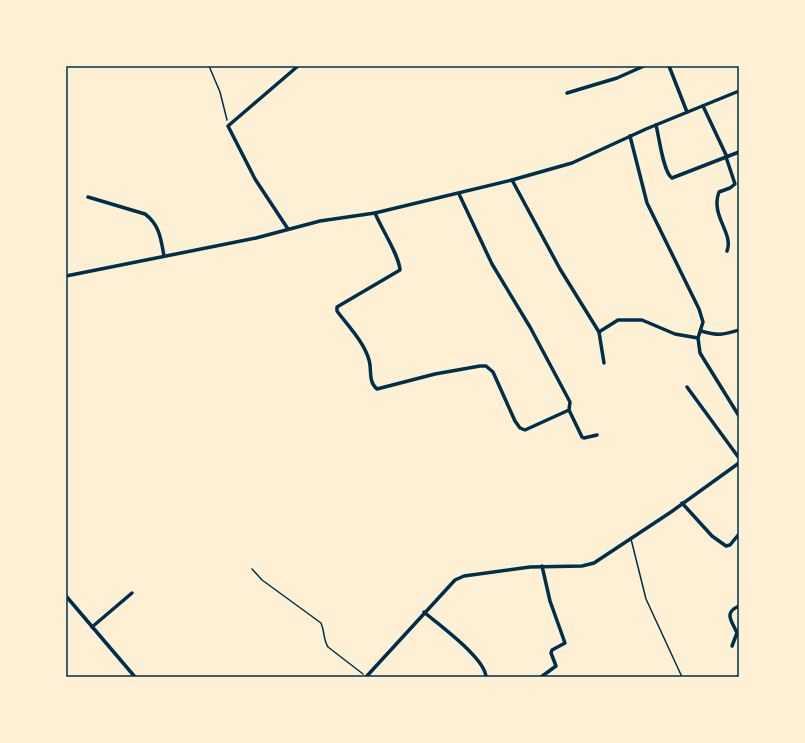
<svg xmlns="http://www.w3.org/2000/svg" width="805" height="743" viewBox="0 0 805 743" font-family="'DM Sans',sans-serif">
<rect width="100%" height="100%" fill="#fdf0d5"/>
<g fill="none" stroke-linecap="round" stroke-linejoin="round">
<!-- path -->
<g stroke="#003049" stroke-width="1.5">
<path d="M209 66 220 92 227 120"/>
<path d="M252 569 262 580 321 623C325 632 323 639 328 647L363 674"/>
</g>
<!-- service -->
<path stroke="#003049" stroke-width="1.5" d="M631 539 646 599 682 677"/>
<!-- minor -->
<g stroke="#003049" stroke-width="3.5">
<path d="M669 66 687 112"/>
<path d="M567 93 617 78 644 66"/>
<path d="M703 106 727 157"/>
<path d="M656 125C659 136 663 172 672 178L739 152"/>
<path d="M630 136 647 203 699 309 703 322 698 338 700 353 739 416"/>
<path d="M726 157 735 184 730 188 719 192C710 216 734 233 727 251"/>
<path d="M512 180 560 269 599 332"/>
<path d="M88 197 145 214C160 225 161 240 164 256"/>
<path d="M375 213C382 230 399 255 400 270L337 307V311C348 326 364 342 369 360 372 370 368 382 377 389L435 374 480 366H486L493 372 515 421 520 428 525 430 569 410 570 402 530 327 492 264 459 194"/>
<path d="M288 229 255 179 228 126 298 66"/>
<path d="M66 276 256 238 320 221 375 213 512 180 572 163 646 129 739 91"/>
<path d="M701 331C719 336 722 335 739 330"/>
<path d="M604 363 599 332 618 320H642L675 334 698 338"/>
<path d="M687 387 739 458"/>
<path d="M569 410 582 437 584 438 597 435"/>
<path d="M682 503 712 536 726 546 730 545 739 534"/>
<path d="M66 596 135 677"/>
<path d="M424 612C440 626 485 658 486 677"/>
<path d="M92 627 132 593"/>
<path d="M732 646 737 633C732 621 723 613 739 606"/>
<path d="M366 677 455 580 464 576 530 567 582 566 594 563 671 512 739 463"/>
<path d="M541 677 556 666 551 653 552 650 565 643 550 601 542 566"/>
<path d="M737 677 739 676"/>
</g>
</g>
<!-- border -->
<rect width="805" height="743" fill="none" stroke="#fdf0d5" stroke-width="134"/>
<rect x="67" y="67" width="671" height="609" fill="none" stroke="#003049" stroke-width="1.5"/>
</svg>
